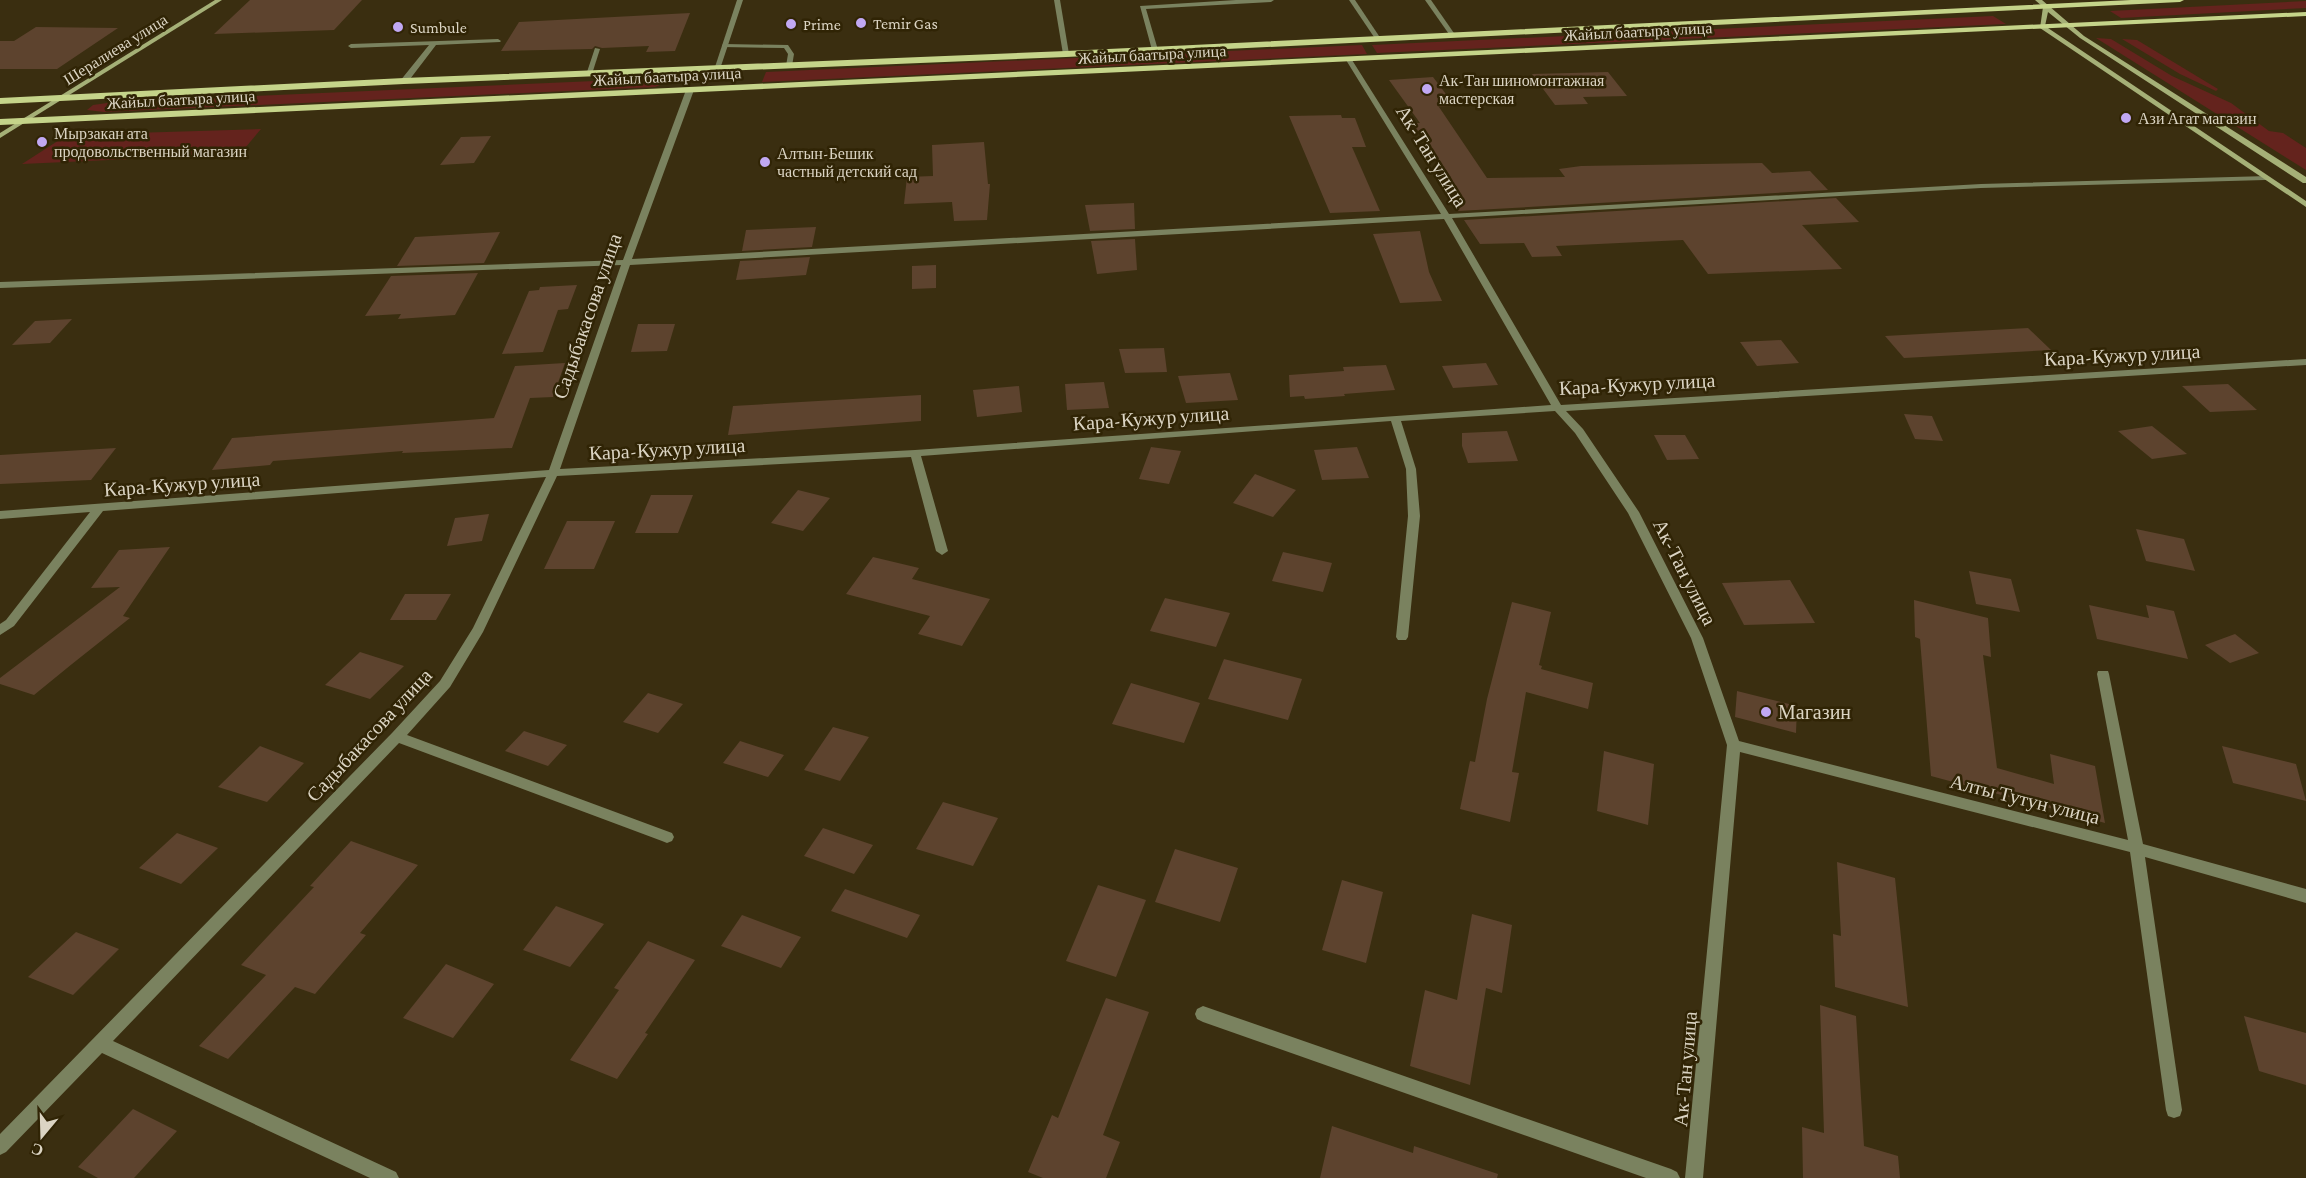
<svg xmlns="http://www.w3.org/2000/svg" width="2306" height="1178" viewBox="0 0 2306 1178" font-family="'Crimson Pro',serif">
<rect width="100%" height="100%" fill="#3a2e10"/>
<!-- green -->
<g fill="#64231d">
<path d="M2306 1V8L2121 18 2110 11Z"/>
<path d="M1993 16 2006 24 1377 53 1372 45Z"/>
<path d="M2096 38 2111 39 2172 76 2231 103 2269 131 2283 133 2306 148V170Z"/>
<path d="M2122 39 2137 40 2218 89 2216 91 2180 74Z"/>
<path d="M1362 45 1367 54 762 82 766 72Z"/>
<path d="M664 78 668 79V82L655 87 104 112 87 110 93 105 114 102Z"/>
<path d="M261 129 240 154 22 164 67 135Z"/>
</g>
<!-- building -->
<g fill="#5d432e">
<path d="M250 0H362L334 30 214 34Z"/>
<path d="M690 13 675 51 646 52 649 46 602 48 595 46 592 49 501 51 519 22Z"/>
<path d="M36 27 118 28 57 69H0V41H14Z"/>
<path d="M1608 72 1627 96 1583 97 1588 104 1555 105 1532 74Z"/>
<path d="M1433 77 1455 106 1439 107 1487 178 1565 177 1559 169 1581 166 1762 163 1772 173 1810 171 1828 190 1458 211 1434 174H1445L1413 123H1420L1389 80Z"/>
<path d="M1341 115 1342 118H1355L1366 147H1352L1380 211 1330 213 1289 116Z"/>
<path d="M491 136 474 163 440 165 461 137Z"/>
<path d="M984 142 988 184H990L987 220 954 221 952 202 904 204 907 177 933 176 932 145Z"/>
<path d="M1836 198 1859 222 1802 225 1842 269 1708 274 1683 240 1556 246 1562 256 1532 257 1524 243 1480 244 1464 220Z"/>
<path d="M1134 203 1135 229 1090 231 1085 205Z"/>
<path d="M816 227 812 247 742 251 746 230Z"/>
<path d="M1420 231 1429 272 1442 301 1400 303 1373 234Z"/>
<path d="M500 232 484 263 397 266 415 237Z"/>
<path d="M1135 239 1137 270 1097 274 1091 241Z"/>
<path d="M810 257 806 275 736 280 740 261Z"/>
<path d="M936 265V288L912 289V266Z"/>
<path d="M478 273 455 315 398 319 401 314 365 316 391 276Z"/>
<path d="M577 285 568 309 558 310 543 352 502 354 529 291 539 290 540 287Z"/>
<path d="M72 319 50 343 12 345 35 321Z"/>
<path d="M638 324H675L667 351 631 352Z"/>
<path d="M2028 328 2051 350 1904 358 1885 336Z"/>
<path d="M1781 340 1799 363 1757 366 1740 342Z"/>
<path d="M1164 348 1167 372 1125 373 1119 349Z"/>
<path d="M565 363 553 397 530 398 512 448 402 453 403 451 273 461 270 465 212 470 232 438 494 418 515 366Z"/>
<path d="M1486 363 1498 385 1453 388 1442 366Z"/>
<path d="M1386 365 1395 390 1344 394 1345 396 1305 399 1304 396 1290 397 1289 375 1344 371 1343 367Z"/>
<path d="M1230 373 1238 400 1186 403 1178 376Z"/>
<path d="M1104 382 1109 408 1067 410 1065 384Z"/>
<path d="M2228 384 2257 410 2210 412 2182 386Z"/>
<path d="M1019 386 1022 412 977 417 973 390Z"/>
<path d="M921 395V421L728 435 733 406Z"/>
<path d="M1904 414 1932 416 1943 441 1915 439Z"/>
<path d="M2152 426 2187 454 2152 459 2118 431Z"/>
<path d="M1507 431 1518 461 1468 463 1462 446V433Z"/>
<path d="M1654 435H1685L1699 459 1667 460Z"/>
<path d="M1151 447 1181 451 1169 484 1139 479Z"/>
<path d="M1357 447 1369 478 1322 480 1314 450Z"/>
<path d="M116 448 91 480 0 484V455Z"/>
<path d="M1255 474 1296 490 1273 517 1233 503Z"/>
<path d="M798 490 830 498 803 531 771 523Z"/>
<path d="M651 495H693L678 533H635Z"/>
<path d="M489 514 482 541 447 546 455 518Z"/>
<path d="M567 521H615L594 569H544Z"/>
<path d="M2136 529 2184 539 2195 571 2146 561Z"/>
<path d="M170 547 123 616 130 618 72 664 34 695 0 684V678L120 587 91 588 119 550Z"/>
<path d="M1283 552 1332 563 1323 592 1272 581Z"/>
<path d="M873 557 919 568 912 579 990 599 962 646 918 634 930 616 846 594Z"/>
<path d="M1969 571 2011 579 2020 612 1976 604Z"/>
<path d="M1790 580 1815 623 1744 625 1722 583Z"/>
<path d="M405 594H451L436 620H390Z"/>
<path d="M1165 598 1230 613 1216 647 1150 631Z"/>
<path d="M1914 600 1988 618 1991 657 1983 655 1997 768 2054 784 2050 754 2095 766 2105 823 1931 776 1920 639 1915 637Z"/>
<path d="M1512 602 1551 612 1539 665 1542 666 1541 669 1593 683 1588 709 1526 692 1512 772 1519 773 1510 822 1460 809 1470 761 1475 762 1487 699Z"/>
<path d="M2089 605 2149 618 2146 605 2174 611 2188 659 2097 639Z"/>
<path d="M2235 634 2259 653 2230 663 2205 645Z"/>
<path d="M360 652 404 666 370 699 325 685Z"/>
<path d="M1224 659 1302 679 1288 720 1208 699Z"/>
<path d="M1131 683 1200 703 1184 743 1112 724Z"/>
<path d="M1737 691 1797 706 1796 733 1735 717Z"/>
<path d="M648 693 683 704 658 733 623 722Z"/>
<path d="M833 727 869 737 840 781 804 770Z"/>
<path d="M524 731 567 745 548 766 505 751Z"/>
<path d="M740 741 784 755 768 777 723 763Z"/>
<path d="M260 746 304 763 267 802 218 787Z"/>
<path d="M2222 746 2296 764 2306 801 2233 783Z"/>
<path d="M1604 751 1654 764 1648 825 1597 811Z"/>
<path d="M943 802 998 818 973 866 916 849Z"/>
<path d="M823 828 873 845 854 874 804 856Z"/>
<path d="M177 833 218 848 181 884 139 868Z"/>
<path d="M351 841 418 865 360 933 366 935 315 994 295 987 228 1059 199 1046 266 975 241 965 314 887 310 886Z"/>
<path d="M1175 849 1238 868 1220 922 1155 902Z"/>
<path d="M1837 862 1895 878 1908 1007 1835 987 1833 934 1841 936Z"/>
<path d="M1342 880 1383 892 1366 963 1322 950Z"/>
<path d="M1098 885 1146 900 1116 977 1066 961Z"/>
<path d="M845 889 920 915 907 938 831 911Z"/>
<path d="M556 906 604 924 570 967 523 950Z"/>
<path d="M1472 914 1512 925 1502 993 1486 988 1470 1085 1410 1066 1425 990 1457 1000Z"/>
<path d="M742 915 801 937 781 968 721 946Z"/>
<path d="M76 932 119 949 73 995 28 977Z"/>
<path d="M648 941 695 960 645 1033 648 1034 617 1079 570 1060 619 990 614 988Z"/>
<path d="M446 964 494 984 453 1038 403 1018Z"/>
<path d="M1106 998 1149 1012 1103 1135 1120 1142 1106 1178H1043L1028 1172 1052 1115 1058 1118Z"/>
<path d="M1820 1005 1856 1016 1864 1146 1898 1156 1900 1178H1803L1802 1127 1824 1133Z"/>
<path d="M2244 1016 2306 1033V1085L2259 1071Z"/>
<path d="M133 1109 177 1131 134 1178H98L78 1167Z"/>
<path d="M1332 1126 1413 1153 1414 1146 1498 1174 1497 1178H1320Z"/>
</g>
<g fill="none" stroke-linecap="round" stroke-linejoin="round">
<!-- lane -->
<g fill="#7a825f" fill-rule="evenodd">
<path d="M1054 0H1060L1069 54 1066 56 1063 54Z"/>
<path d="M1236 0H1274L1271 2 1146 9 1158 50 1155 52 1152 50 1140 6Z"/>
<path d="M1349 0H1355L1381 39 1380 40H1376Z"/>
<path d="M498 39 501 41 500 42 436 45 407 83H404L400 81 429 45 351 48 348 46 351 44Z"/>
<path d="M724 44 788 45 794 54 792 66 789 68 786 66 788 54 784 48 722 47V45Z"/>
<path d="M595 48 600 49 592 74 586 75Z"/>
</g>
<!-- street -->
<g fill="#7a825f" fill-rule="evenodd">
<path d="M737 0H743L720 69 714 70Z"/>
<path d="M1425 0H1431L1456 36 1455 37H1451Z"/>
<path d="M1349 58 1352 60 1449 214 1981 184 2268 176V180H2265L1981 188 1452 218 1561 405 2306 359V365L1566 411 1583 429 1639 512 1703 638 1739 741 2128 840 2097 674 2098 671H2108L2109 674 2143 844 2306 889V903L2145 857 2182 1110 2180 1116 2174 1118 2168 1116 2166 1110 2130 852 1740 752 1703 1178H1685L1727 745 1691 638 1628 513 1575 433 1555 411 1401 421 1416 469 1420 516 1408 637 1406 640H1398L1396 637 1408 516 1406 469 1391 421 921 456 948 551 942 555 936 551 911 457 557 476 483 632 450 687 407 735 672 833 674 837 672 841 667 843 662 841 399 743 113 1041 396 1172 399 1178H370L102 1053 6 1152 0 1155V1134L392 733 440 681 473 628 546 477 103 511 14 626 0 635V624L6 620 90 512 0 519V511L549 470 621 265 0 288V282L623 260 686 90 690 88 694 90 632 259 1441 214 1346 60ZM1444 219 1551 405 915 450 560 469 630 265Z"/>
<path d="M1203 1006 1671 1169 1677 1172 1680 1178H1646L1203 1022 1197 1019 1195 1014 1197 1009Z"/>
</g>
<!-- secondary -->
<g fill="#a5b077" fill-rule="evenodd">
<path d="M215 0H222L0 138V133Z"/>
<path d="M2035 0H2042L2084 36 2306 177V183H2303L2080 38 2048 12 2045 26 2306 201V207L2040 28 2043 7Z"/>
</g>
<!-- primary -->
<g fill="#c5d48a" fill-rule="evenodd">
<path d="M2131 0H2184L2180 2 1066 57 404 84 0 104V98L404 78 1066 51Z"/>
<path d="M2306 12V16L0 125V119Z"/>
</g>
</g>
<!-- markers -->
<g fill="#c1a8f3" stroke="#302405" stroke-width="2">
<circle cx="861" cy="23" r="6"/>
<circle cx="791" cy="24" r="6"/>
<circle cx="398" cy="27" r="6"/>
<circle cx="1427" cy="89" r="6"/>
<circle cx="2126" cy="118" r="6"/>
<circle cx="42" cy="142" r="6"/>
<circle cx="765" cy="162" r="6"/>
<circle cx="1766" cy="712" r="6"/>
</g>
<g text-anchor="middle" stroke-width="5" stroke-linejoin="round" paint-order="stroke">
<!-- far-poi labels -->
<g font-size="16" fill="#dbd4c3" stroke="#302405" text-anchor="start">
<text x="873" y="29">Temir Gas</text>
<text x="803" y="30">Prime</text>
<text x="410" y="33">Sumbule</text>
<text x="1439" y="86">Ак-Тан шиномонтажная<tspan x="1439" dy="18">мастерская</tspan></text>
<text x="2138" y="124">Ази Агат магазин</text>
<text x="54" y="139">Мырзакан ата<tspan x="54" dy="18">продовольственный магазин</tspan></text>
<text x="777" y="159">Алтын-Бешик<tspan x="777" dy="18">частный детский сад</tspan></text>
</g>
<!-- far-street labels -->
<g font-size="16" fill="#dbd4c3" stroke="#302405">
<text transform="translate(1638 31) rotate(-3)" y="6">Жайыл баатыра улица</text>
<text transform="translate(115 49) rotate(-32)" y="6">Шералиева улица</text>
<text transform="translate(1152 54) rotate(-3)" y="6">Жайыл баатыра улица</text>
<text transform="translate(667 76) rotate(-3)" y="6">Жайыл баатыра улица</text>
<text transform="translate(181 99) rotate(-3)" y="6">Жайыл баатыра улица</text>
</g>
<!-- street labels -->
<g font-size="20" fill="#dbd4c3" stroke="#302405">
<text transform="translate(1432 156) rotate(58)" y="7">Ак-Тан улица</text>
<text transform="translate(587 316) rotate(-71)" y="7">Садыбакасова улица</text>
<text transform="translate(2122 355) rotate(-3)" y="7">Кара-Кужур улица</text>
<text transform="translate(1637 384) rotate(-3)" y="7">Кара-Кужур улица</text>
<text transform="translate(1151 418) rotate(-4)" y="7">Кара-Кужур улица</text>
<text transform="translate(667 449) rotate(-3)" y="7">Кара-Кужур улица</text>
<text transform="translate(182 484) rotate(-4)" y="7">Кара-Кужур улица</text>
<text transform="translate(1685 572) rotate(63)" y="7">Ак-Тан улица</text>
<text transform="translate(369 735) rotate(-47)" y="7">Садыбакасова улица</text>
<text transform="translate(2025 799) rotate(14)" y="7">Алты Тутун улица</text>
<text transform="translate(1685 1069) rotate(-85)" y="7">Ак-Тан улица</text>
</g>
<!-- poi labels -->
<g font-size="20" fill="#dbd4c3" stroke="#302405" text-anchor="start">
<text x="1778" y="719">Магазин</text>
</g>
</g>
<!-- north arrow -->
<g transform="translate(42 1136) rotate(199)" stroke="#302405" stroke-width="4.5" paint-order="stroke">
<path d="M0-4.5L10 22L0 15L-10 22Z" fill="#dbd4c3"/>
<text y="-9" font-size="16" font-weight="bold" text-anchor="middle" fill="#dbd4c3">С</text>
</g>
</svg>
